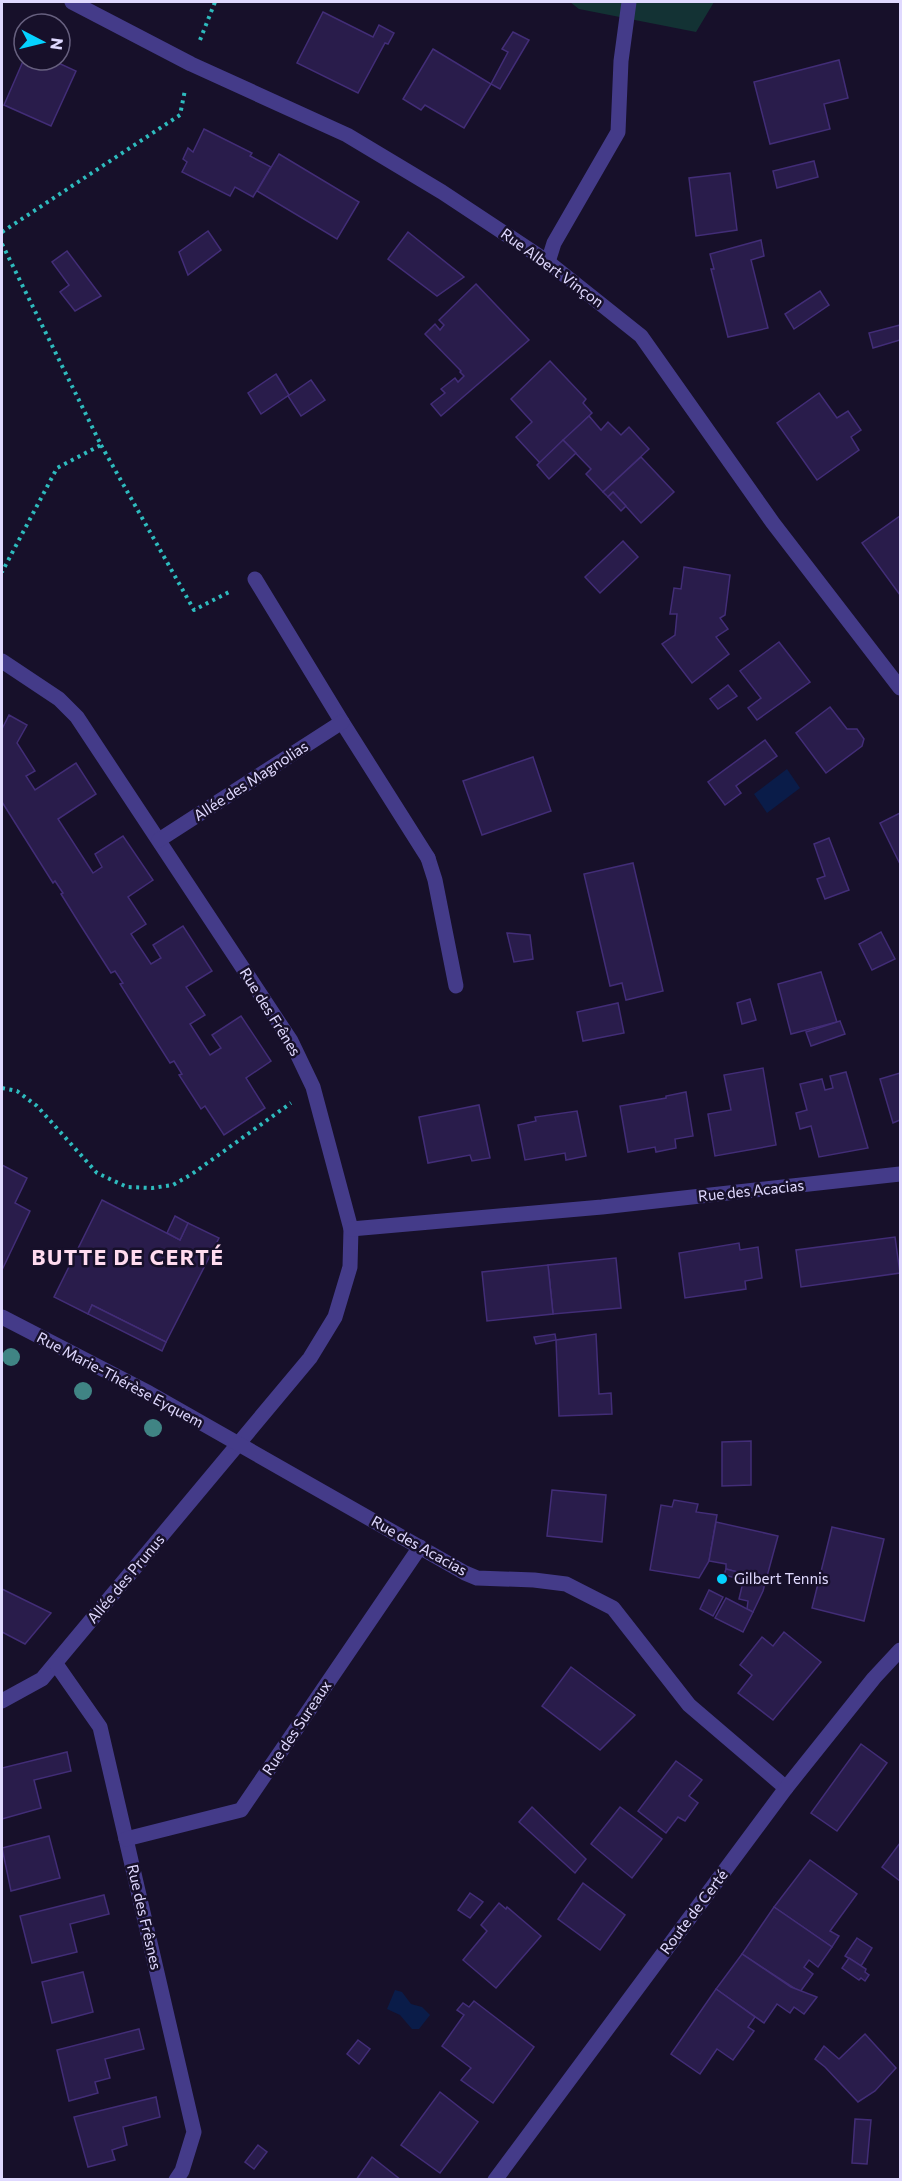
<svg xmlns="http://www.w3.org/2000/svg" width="902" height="2181" viewBox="0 0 902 2181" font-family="Commissioner,sans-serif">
<rect width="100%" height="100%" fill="#17102a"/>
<!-- green -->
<path fill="#133234" d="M570 2H714L696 32 579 9Z"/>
<!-- water -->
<g fill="#0a1c49">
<path d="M787 769 800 788 767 813 754 794Z"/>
<path d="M395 1990 402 1992 411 2004 422 2007 430 2015 419 2029H412L400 2015 387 2009Z"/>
</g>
<!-- building -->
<g fill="#291c4b" stroke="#422d77" stroke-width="1.5">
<path d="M323 12 373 37 379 25 394 33 388 44 385 43 358 93 297 63Z"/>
<path d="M513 32 529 40 500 89 491 84 508 52 502 49Z"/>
<path d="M433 49 491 84 464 128 425 105 421 110 403 99Z"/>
<path d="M24 59 52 60 76 71 51 126 4 105Z"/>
<path d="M839 60 848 98 824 104 830 129 770 144 754 82Z"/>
<path d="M204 129 252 153 250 156 271 167 253 197 235 187 230 196 182 172 187 162 183 159 188 148 193 152Z"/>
<path d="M279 154 359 202 337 239 257 191Z"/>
<path d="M814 161 818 177 777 188 773 171Z"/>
<path d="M730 173 737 230 696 236 689 178Z"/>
<path d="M208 231 221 250 188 275 179 252Z"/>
<path d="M408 232 464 277 437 296 388 259Z"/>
<path d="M761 240 764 256 751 260 768 328 728 337 711 269H714L710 254Z"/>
<path d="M67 251 101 296 75 311 60 292 69 285 52 262Z"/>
<path d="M476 284 529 340 441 416 431 404 445 393 441 389 455 378 458 382 464 376 460 372 461 371 425 334 435 324 440 330 444 325 439 320Z"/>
<path d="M820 291 829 305 794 329 785 314Z"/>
<path d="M900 325V340L873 348 869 333Z"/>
<path d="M550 361 586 399 583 403 592 413 540 463 516 437 532 422 511 399Z"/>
<path d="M276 374 289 395 261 414 248 393Z"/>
<path d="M311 380 325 400 301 416 288 396Z"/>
<path d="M819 393 837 418 848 411 861 430 851 437 859 450 817 480 777 423Z"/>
<path d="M589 416 601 430 608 422 621 435 629 427 649 449 603 492 586 474 591 469 563 440Z"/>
<path d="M563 440 576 453 549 479 537 465Z"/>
<path d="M641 457 674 492 641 523 613 492 608 497 603 492Z"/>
<path d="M613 492 626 506 621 511 608 497Z"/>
<path d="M900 516V595L862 543Z"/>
<path d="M623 541 638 557 600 593 585 577Z"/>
<path d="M684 567 730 575 725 615 720 618 728 629 716 637 729 654 692 683 662 644 675 635 677 614H670L674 588 681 589Z"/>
<path d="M779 642 810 682 757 720 748 708 761 698 740 671Z"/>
<path d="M728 685 737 696 718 709 710 699Z"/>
<path d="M830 707 847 729H857L864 739 862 746 826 773 796 733Z"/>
<path d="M9 715 27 725 17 743 35 771 26 776 35 790 76 763 96 794 58 819 93 873 102 867 95 854 123 836 153 880 128 897 146 924 131 934 151 964 161 958 153 945 183 926 212 971 186 987 205 1015 190 1024 210 1055 221 1048 212 1035 241 1016 271 1061 246 1078 265 1108 224 1135 205 1106 201 1109 179 1075 182 1074 174 1061 170 1063 120 984 123 983 115 971 111 973 81 926 61 894 63 893 55 881 53 883 2 802V729Z"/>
<path d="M765 740 777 756 736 786 741 793 725 805 708 782Z"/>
<path d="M533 757 551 811 482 835 463 781Z"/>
<path d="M900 813V864L880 823Z"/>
<path d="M829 838 849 890 825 899 817 879 825 876 814 844Z"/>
<path d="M633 863 663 991 626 1000 622 983 610 986 584 874Z"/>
<path d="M881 932 895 959 872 970 859 944Z"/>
<path d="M507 933 530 935 533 959 514 962Z"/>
<path d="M821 972 837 1022 791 1034 778 984Z"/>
<path d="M750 999 756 1020 742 1024 737 1003Z"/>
<path d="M618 1003 624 1033 583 1041 577 1012Z"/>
<path d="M840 1021 845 1034 811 1046 806 1032Z"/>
<path d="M763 1068 776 1145 715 1156 708 1114 731 1110 724 1075Z"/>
<path d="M846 1072 868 1148 819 1157 811 1126 800 1129 796 1113 807 1110 800 1084 822 1079 825 1090 833 1088 830 1076Z"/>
<path d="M900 1073V1120L893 1123 880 1079Z"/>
<path d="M686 1092 693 1136 675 1139 676 1148 656 1152 655 1147 628 1152 620 1106 666 1098V1096Z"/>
<path d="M479 1105 490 1158 472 1161 470 1155 428 1163 419 1117Z"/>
<path d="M577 1111 586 1156 566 1160 565 1153 525 1160 518 1125 536 1121 535 1117Z"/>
<path d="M2 1165 27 1178 15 1203 30 1211 2 1270Z"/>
<path d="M102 1200 180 1240 188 1223 219 1238 166 1342 92 1305 88 1314 54 1297Z"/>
<path d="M175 1216 188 1223 180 1240 167 1233Z"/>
<path d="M895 1237 900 1273 801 1287 796 1250Z"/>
<path d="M739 1243 740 1250 758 1247 762 1278 745 1281 746 1289 685 1298 679 1253Z"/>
<path d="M616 1258 621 1308 553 1314 548 1265Z"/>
<path d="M548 1265 553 1314 487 1321 482 1272Z"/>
<path d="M92 1305 166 1342 162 1351 88 1314Z"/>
<path d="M555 1334 556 1340 536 1344 534 1337Z"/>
<path d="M596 1334 599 1394 611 1393 612 1414 559 1416 556 1340Z"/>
<path d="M751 1441V1485L722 1486V1442Z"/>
<path d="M552 1490 606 1495 602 1542 547 1536Z"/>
<path d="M674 1500 698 1504 696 1512 717 1515 709 1561 699 1578 650 1570 661 1505 672 1507Z"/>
<path d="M716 1522 778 1536 763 1591 753 1612 747 1609 748 1601 739 1599 745 1574 726 1569V1564L709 1561Z"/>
<path d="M832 1527 884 1539 864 1621 812 1608Z"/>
<path d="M726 1569 745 1574 744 1580 724 1575Z"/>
<path d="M2 1589 51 1613 25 1644 2 1632Z"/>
<path d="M709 1590 723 1597 713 1616 700 1609Z"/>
<path d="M726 1598 753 1612 743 1632 715 1618Z"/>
<path d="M784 1632 821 1662 773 1720 738 1693 752 1675 740 1665 762 1637 773 1646Z"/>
<path d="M571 1667 635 1715 600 1750 542 1706Z"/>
<path d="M861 1744 887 1763 837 1831 811 1813Z"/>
<path d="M67 1752 71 1771 34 1780 41 1808 2 1819V1768Z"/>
<path d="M676 1761 702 1780 689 1796 698 1803 685 1821 678 1817 666 1833 638 1811Z"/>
<path d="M532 1807 586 1859 575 1873 519 1822Z"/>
<path d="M620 1807 662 1839 632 1878 591 1844Z"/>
<path d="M49 1836 60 1878 11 1891 2 1848Z"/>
<path d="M900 1843V1881L882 1867Z"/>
<path d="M810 1860 857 1894 830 1931 839 1936 832 1947 774 1907Z"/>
<path d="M583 1883 625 1915 600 1950 558 1919Z"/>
<path d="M470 1893 483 1902 470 1918 458 1910Z"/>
<path d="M104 1895 109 1914 70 1924 77 1952 32 1963 20 1916Z"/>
<path d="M499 1903 506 1909 507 1907 541 1936 496 1988 463 1960 487 1931 481 1925Z"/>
<path d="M774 1907 832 1947 818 1967 809 1960 804 1967 813 1974 800 1992 742 1954Z"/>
<path d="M857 1938 872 1948 861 1966 845 1956Z"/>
<path d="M742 1954 791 1987 817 1997 804 2014 794 2007 790 2013 777 2004 764 2023 716 1989Z"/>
<path d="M849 1958 866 1969 865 1972 869 1975 865 1981 861 1978 859 1980 842 1968Z"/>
<path d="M83 1972 93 2012 52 2023 42 1982Z"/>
<path d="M716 1989 755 2017 748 2027 754 2031 733 2060 717 2049 700 2074 671 2054Z"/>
<path d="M474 2001 534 2047 493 2103 461 2080 471 2068 442 2046 464 2015 457 2010 463 2003 469 2007Z"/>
<path d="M139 2029 144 2049 105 2059 110 2078 95 2082 98 2093 69 2101 57 2050Z"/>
<path d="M865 2034 896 2068 875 2091 858 2102 825 2067 815 2059 824 2046 839 2059Z"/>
<path d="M358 2040 370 2049 359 2064 347 2054Z"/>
<path d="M440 2092 478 2122 440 2173 401 2145Z"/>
<path d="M156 2097 160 2117 123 2127 127 2145 112 2150 115 2160 88 2167 74 2117Z"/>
<path d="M855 2119 871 2120 867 2164 852 2163Z"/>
<path d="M258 2145 267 2152 254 2169 245 2162Z"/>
<path d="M372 2157 401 2180H356Z"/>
</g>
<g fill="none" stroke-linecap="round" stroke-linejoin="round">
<!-- path -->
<g stroke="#2ebbbe" stroke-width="4" stroke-dasharray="3 4.5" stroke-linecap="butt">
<path d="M200 40 215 2"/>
<path d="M2 232 180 115 185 90"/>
<path d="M2 244 101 445 57 468 2 572"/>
<path d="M101 445 194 610 231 591"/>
<path d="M2 1088 17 1091 37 1106 97 1173 127 1187 152 1188 173 1185 192 1174 291 1103"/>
</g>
<!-- lane -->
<path stroke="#443b89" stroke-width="15" d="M428 858 435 880 456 986"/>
<!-- street -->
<g stroke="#443b89" stroke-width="15">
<path d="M72 2 191 64 347 135 442 192 548 262 641 336 773 523 900 688"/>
<path d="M548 262 554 243 618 132 621 61 629 2"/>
<path d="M255 579 342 722 428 858"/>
<path d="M2 661 59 699 77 717 291 1041 313 1087 351 1229 350 1267 335 1317 310 1358 42 1679 2 1701"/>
<path d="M159 840 342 722"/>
<path d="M351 1229 602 1207 900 1174"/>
<path d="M2 1317 149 1393 465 1573 477 1578 534 1580 566 1584 613 1608 689 1705 786 1788"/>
<path d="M56 1664 100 1727 194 2132 182 2171 176 2180"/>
<path d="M126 1839 241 1810 420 1547"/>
<path d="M495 2180 786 1788 874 1678 900 1650"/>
</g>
</g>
<!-- trees -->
<g fill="#408484">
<circle cx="11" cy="1357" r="9"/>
<circle cx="83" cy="1391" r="9"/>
<circle cx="153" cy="1428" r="9"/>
</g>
<!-- markers -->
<circle fill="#05d2ff" stroke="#17102a" stroke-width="2" cx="722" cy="1579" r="6"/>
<g text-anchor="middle" stroke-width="5" stroke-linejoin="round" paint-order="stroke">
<!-- street labels -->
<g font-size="15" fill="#e0d9ff" stroke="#17102a">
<text transform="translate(552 268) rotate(36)" y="5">Rue Albert Vinçon</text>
<text transform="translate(251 781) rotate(-33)" y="5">Allée des Magnolias</text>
<text transform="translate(270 1012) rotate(58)" y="5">Rue des Frênes</text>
<text transform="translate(751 1191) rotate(-6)" y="5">Rue des Acacias</text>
<text transform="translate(120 1380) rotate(28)" y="5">Rue Marie-Thérèse Eyquem</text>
<text transform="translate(419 1546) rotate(29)" y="5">Rue des Acacias</text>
<text transform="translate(126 1579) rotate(-50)" y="5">Allée des Prunus</text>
<text transform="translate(297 1728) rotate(-56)" y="5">Rue des Sureaux</text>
<text transform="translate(694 1912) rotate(-53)" y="5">Route de Certé</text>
<text transform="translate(144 1917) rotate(77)" y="5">Rue des Frêsnes</text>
</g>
<!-- poi labels -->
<g font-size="15" fill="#e0d9ff" stroke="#17102a" text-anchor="start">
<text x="734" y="1584">Gilbert Tennis</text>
</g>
<!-- district labels -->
<g font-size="21" font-weight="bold" letter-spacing="1.5" fill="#ffdbef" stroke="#17102a">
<text x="128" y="1265">BUTTE DE CERTÉ</text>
</g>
</g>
<!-- border -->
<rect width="902" height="2181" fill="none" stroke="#e0d9ff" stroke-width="6"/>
<!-- north arrow -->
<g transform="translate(42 42) rotate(97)"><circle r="28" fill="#17102a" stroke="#67607f" stroke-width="1.5"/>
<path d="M0-4.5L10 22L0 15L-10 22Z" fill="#05d2ff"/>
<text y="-9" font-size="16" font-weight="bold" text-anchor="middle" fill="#e0d9ff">N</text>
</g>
</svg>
